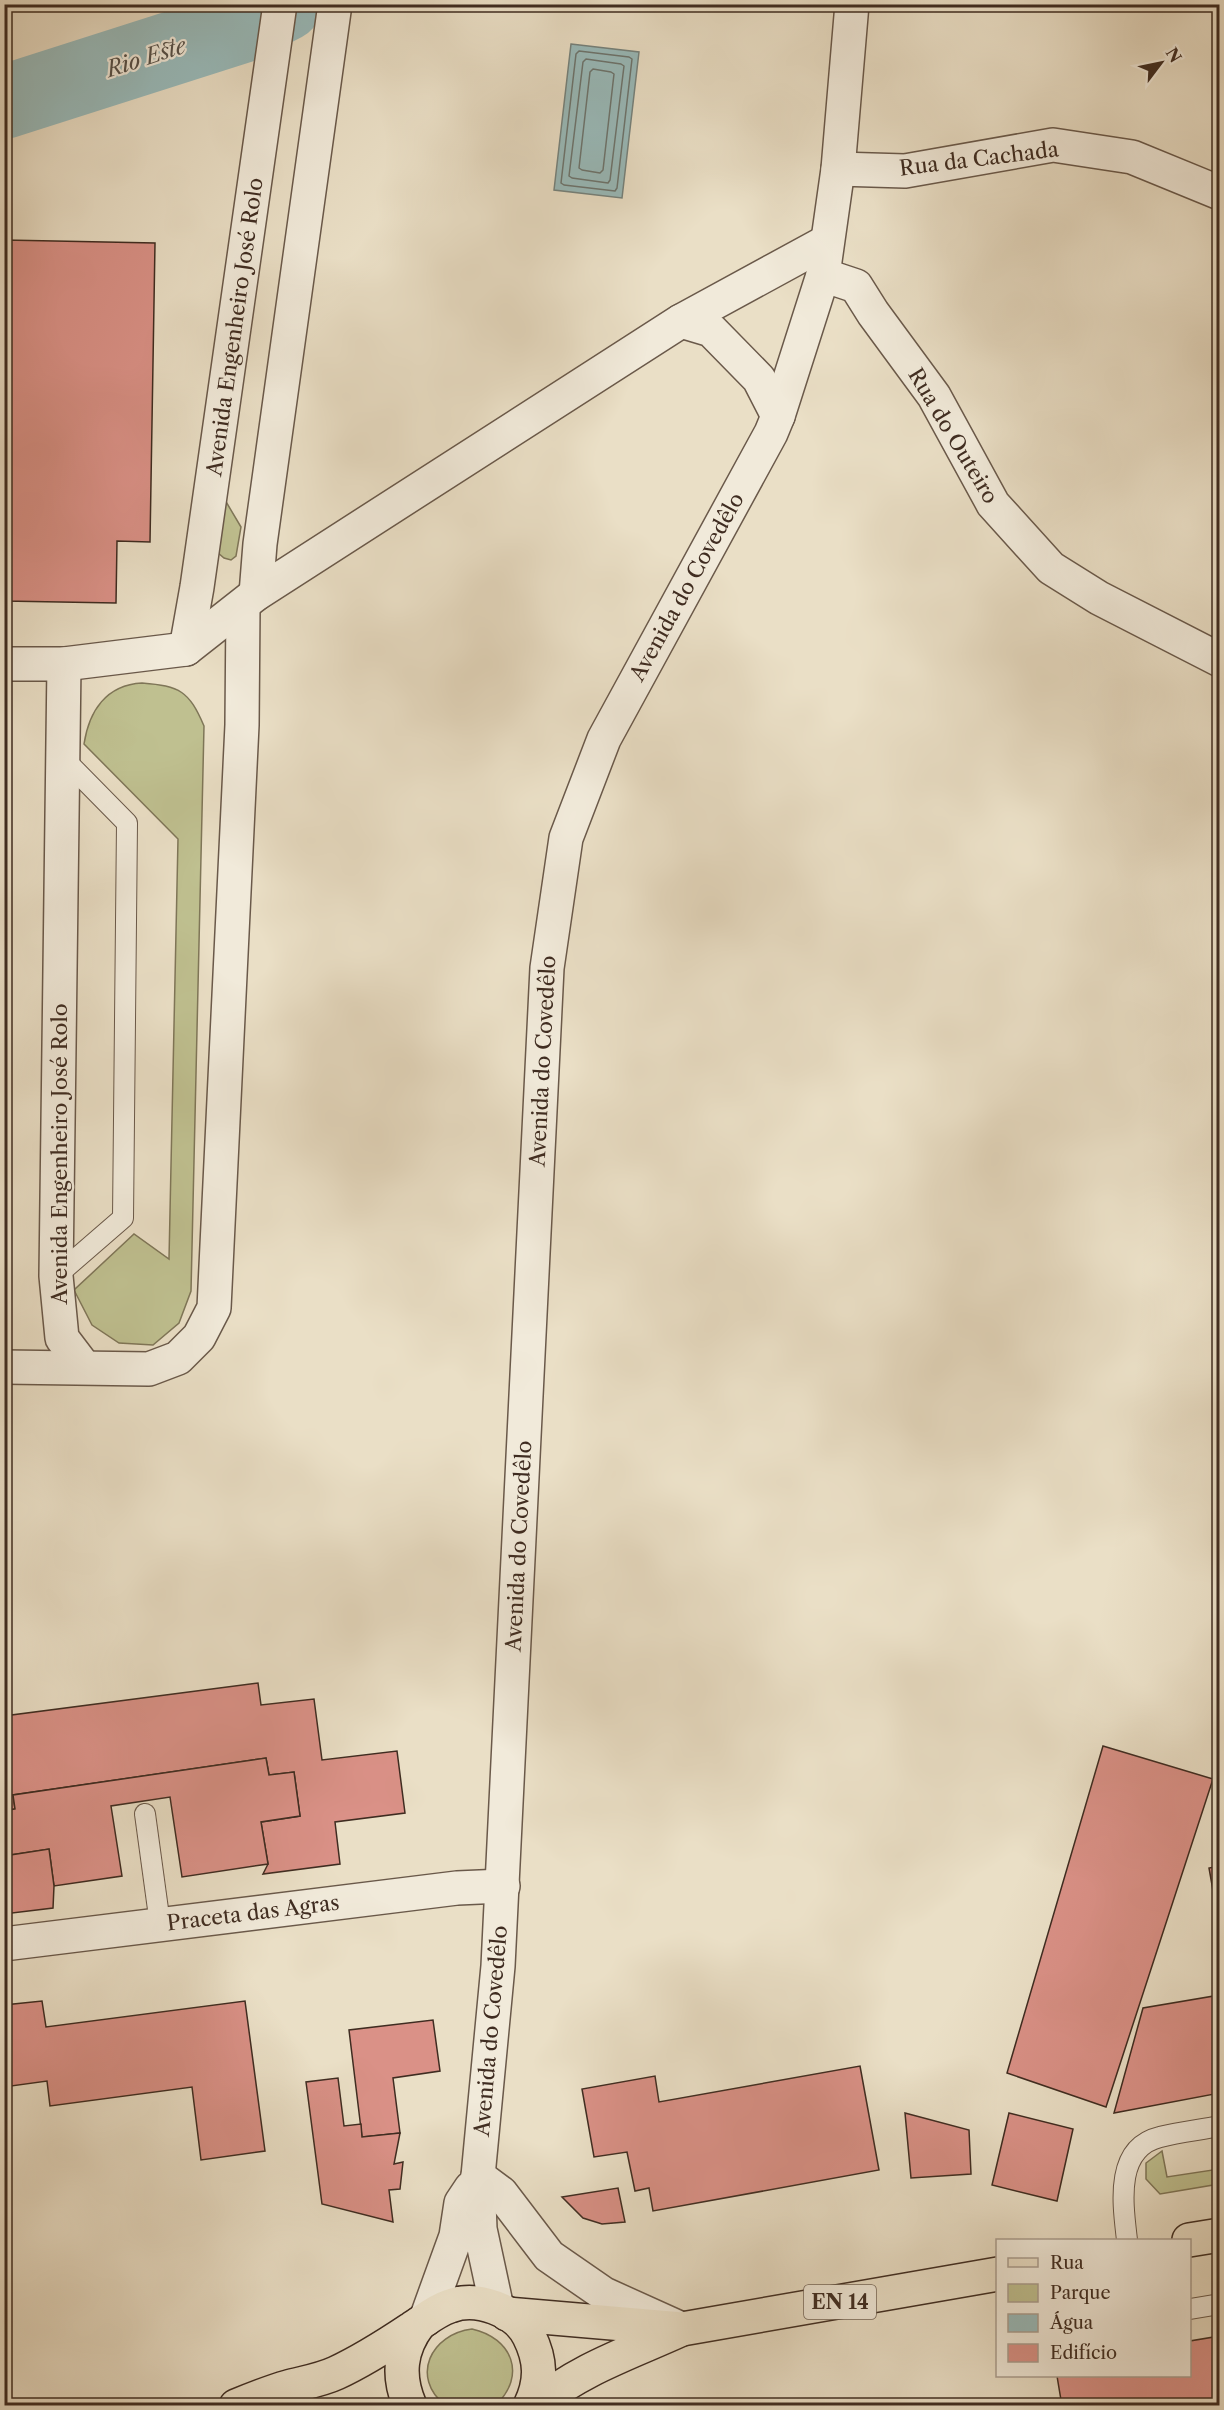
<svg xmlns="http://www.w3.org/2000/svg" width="1224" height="2410" viewBox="0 0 1224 2410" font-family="'Libre Caslon Text',serif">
<rect width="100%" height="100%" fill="#eadfc6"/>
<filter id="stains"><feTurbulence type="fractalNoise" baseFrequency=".00333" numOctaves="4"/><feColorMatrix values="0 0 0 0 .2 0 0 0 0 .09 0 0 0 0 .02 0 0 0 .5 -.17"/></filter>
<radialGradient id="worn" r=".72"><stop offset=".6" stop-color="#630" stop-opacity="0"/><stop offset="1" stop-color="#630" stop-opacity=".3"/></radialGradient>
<!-- green -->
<g fill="#bfc090" stroke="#7f7658" stroke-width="1.5">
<path d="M225 500 241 527 236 556 231 560 224 558 217 552Z"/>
<path d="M142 683C180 686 189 691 204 726L191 1291 179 1323 153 1345 119 1343 92 1325 74 1290 134 1234 169 1259 178 839 84 744C89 711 106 685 142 683Z"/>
<path d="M1162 2151 1167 2177 1219 2169V2184L1160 2194 1146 2179V2163Z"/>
<path d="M472 2329C512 2338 527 2375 496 2405H445C410 2377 431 2334 472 2329Z"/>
</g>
<!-- water -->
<path fill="#9bb" stroke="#75827d" stroke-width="1.5" d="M571 44 639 52 622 198 554 190Z"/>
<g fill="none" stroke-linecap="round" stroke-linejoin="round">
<!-- shore -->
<g stroke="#6c746e" stroke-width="1.5">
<path d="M579 51 629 57 632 59 617 188 615 191 564 185 561 183 576 54Z"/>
<path d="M586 59 621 64 624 66 610 180 608 183 572 178 569 176 583 62Z"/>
<path d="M593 69 611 72 614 74 603 170 600 173 582 170 579 168 590 72Z"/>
</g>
<!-- river -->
<path stroke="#9bb" stroke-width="74" d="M4 102 242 26 285 4"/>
</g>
<!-- building -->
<g fill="#da9187" stroke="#3f2c21" stroke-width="1.5">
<path d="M4 240 155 243 150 542 117 541 116 603 4 601Z"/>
<path d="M258 1683 261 1705 314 1699 322 1760 397 1751 405 1813 335 1822 340 1864 263 1874 268 1864 261 1822 300 1816 294 1772 269 1775 266 1758 13 1795 15 1809 4 1811V1716Z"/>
<path d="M1103 1746 1213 1779 1106 2107 1007 2073Z"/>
<path d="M266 1758 269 1775 294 1772 300 1816 261 1822 268 1864 182 1877 170 1797 111 1806 122 1876 54 1886 49 1849 4 1856V1811L15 1809 13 1795Z"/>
<path d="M49 1849 54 1886 53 1908 4 1914V1856Z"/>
<path d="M1220 1866V1930L1209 1868Z"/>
<path d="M1220 1995V2093L1114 2113 1143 2008Z"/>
<path d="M42 2001 46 2027 245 2001 265 2151 201 2160 192 2087 50 2106 47 2081 4 2087V2005Z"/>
<path d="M433 2020 440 2071 393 2078 400 2133 362 2137 349 2030Z"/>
<path d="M860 2066 879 2170 653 2211 649 2188 635 2191 627 2152 594 2157 582 2089 655 2076 659 2102Z"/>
<path d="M338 2078 344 2126 361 2124 362 2137 400 2133 394 2164 403 2162 400 2189 389 2190 393 2222 322 2204 306 2082Z"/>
<path d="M905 2113 969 2130 971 2174 911 2178Z"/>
<path d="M1009 2113 1073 2129 1057 2201 992 2185Z"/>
<path d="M618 2188 625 2222 602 2224 583 2218 562 2197Z"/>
<path d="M1220 2336V2406H1062L1057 2376H1190V2341Z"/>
<path d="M841 2401 842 2406H823Z"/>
<path d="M974 2401 975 2406H958Z"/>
</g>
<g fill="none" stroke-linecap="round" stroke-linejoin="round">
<!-- service casing -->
<g stroke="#6a594a" stroke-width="22">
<g id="service">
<path d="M56 1276 123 1218 127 823 62 757"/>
<path d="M145 1814 160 1924"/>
<path d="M1127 2240C1123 2205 1114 2148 1160 2137 1179 2132 1200 2130 1220 2126"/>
<path d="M1190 2309 1220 2304"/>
</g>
</g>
<!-- minor casing -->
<g stroke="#6a594a" stroke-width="36">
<g id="minor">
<path d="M838 169 905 171 1053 145 1132 157 1220 193"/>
<path d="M823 275 856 286 873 313 934 396 993 504 1051 568 1099 598 1220 660"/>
<path d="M681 321 711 330 759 379 778 416"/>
<path d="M256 594 260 544 335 4"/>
<path d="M186 649 197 587 280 4"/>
<path d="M4 664H64L186 649 256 594 681 321 826 242"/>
<path d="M64 664 56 1276 62 1338 84 1367"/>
<path d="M4 1367 149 1369 178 1358 199 1337 214 1308 242 725 243 607"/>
<path d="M4 1944 457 1888 503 1886"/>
</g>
</g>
<!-- tertiary casing -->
<g stroke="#6a594a" stroke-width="36">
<g id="tertiary">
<path d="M478 2176 501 2193 549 2256 604 2294 677 2327"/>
<path d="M497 2308 480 2229 478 2176 498 1966 547 968 566 838 604 739 771 433 778 416 823 275 838 169 852 4"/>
<path d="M426 2319 456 2236 461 2203 471 2188"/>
</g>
</g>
<!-- primary casing -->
<g stroke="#3f2c21" stroke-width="36">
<g id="primary">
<path d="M1189 2240 1220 2235"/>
<path d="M507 2314 682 2329 998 2274"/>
<path d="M236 2406C253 2399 270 2392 288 2387 303 2383 321 2380 336 2373 362 2361 387 2345 411 2329 424 2321 435 2311 450 2306 477 2296 516 2310 529 2336 541 2360 542 2381 530 2406"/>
<path d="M410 2406C397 2376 400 2349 419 2324"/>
<path d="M536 2406C577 2370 632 2352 680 2330"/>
</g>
</g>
<!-- service -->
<use href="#service" stroke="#f1eada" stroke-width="20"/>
<!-- minor -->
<use href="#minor" stroke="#f1eada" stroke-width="33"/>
<!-- tertiary -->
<use href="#tertiary" stroke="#f1eada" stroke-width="33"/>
<!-- primary -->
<use href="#primary" stroke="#eadfc6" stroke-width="33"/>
</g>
<g text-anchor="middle" stroke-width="4.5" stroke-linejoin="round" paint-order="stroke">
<!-- shield labels -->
<rect fill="#f1eada" stroke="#746558" stroke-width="1.5" x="804" y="2285" width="72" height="34" rx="4.5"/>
<g font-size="20" font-weight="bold" fill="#3f2c21">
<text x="840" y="2309">EN 14</text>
</g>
<!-- street labels -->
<g font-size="21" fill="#3f2c21" stroke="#f1eada">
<text transform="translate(979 159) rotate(-7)" y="7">Rua da Cachada</text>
<text transform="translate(235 327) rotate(-82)" y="7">Avenida Engenheiro José Rolo</text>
<text transform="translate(953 436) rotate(59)" y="7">Rua do Outeiro</text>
<text transform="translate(687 587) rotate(-61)" y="7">Avenida do Covedêlo</text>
<text transform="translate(543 1061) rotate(-87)" y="7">Avenida do Covedêlo</text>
<text transform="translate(60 1154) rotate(-90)" y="7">Avenida Engenheiro José Rolo</text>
<text transform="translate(519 1546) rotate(-87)" y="7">Avenida do Covedêlo</text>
<text transform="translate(253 1913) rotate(-7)" y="7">Praceta das Agras</text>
<text transform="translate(491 2031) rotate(-85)" y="7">Avenida do Covedêlo</text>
</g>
<!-- water labels -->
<g font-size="22" font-style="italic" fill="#565048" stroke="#f1eada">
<text transform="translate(146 57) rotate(-18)" y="8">Rio Este</text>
</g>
</g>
<!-- margin -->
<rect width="1224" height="2410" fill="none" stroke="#eadfc6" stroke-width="24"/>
<rect x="6" y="6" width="1212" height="2398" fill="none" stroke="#3f2c21" stroke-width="3"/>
<rect x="12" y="12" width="1200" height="2386" fill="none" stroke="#3f2c21" stroke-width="1.5"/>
<!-- legend -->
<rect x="996" y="2239" width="195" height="138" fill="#f1eada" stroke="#aa9e90" stroke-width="1.5"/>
<rect x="1008" y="2258" width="30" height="9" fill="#eadfc6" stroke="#aa9e90" stroke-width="1.5"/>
<text x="1050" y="2269" font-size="18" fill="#3f2c21">Rua</text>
<rect x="1008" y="2284" width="30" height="18" fill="#bfc090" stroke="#aa9e90" stroke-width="1.5"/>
<text x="1050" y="2299" font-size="18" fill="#3f2c21">Parque</text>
<rect x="1008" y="2314" width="30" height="18" fill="#99bbbb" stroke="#aa9e90" stroke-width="1.5"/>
<text x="1050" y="2329" font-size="18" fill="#3f2c21">Água</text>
<rect x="1008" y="2344" width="30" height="18" fill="#da9187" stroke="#aa9e90" stroke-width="1.5"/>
<text x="1050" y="2359" font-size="18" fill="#3f2c21">Edifício</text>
<!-- north arrow -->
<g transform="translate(1161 63) rotate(58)" stroke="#f1eada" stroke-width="4.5" paint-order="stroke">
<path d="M0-4.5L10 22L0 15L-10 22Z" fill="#3f2c21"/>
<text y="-9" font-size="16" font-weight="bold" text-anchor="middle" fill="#3f2c21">N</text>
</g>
<rect width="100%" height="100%" filter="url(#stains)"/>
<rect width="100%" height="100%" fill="url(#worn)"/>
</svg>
